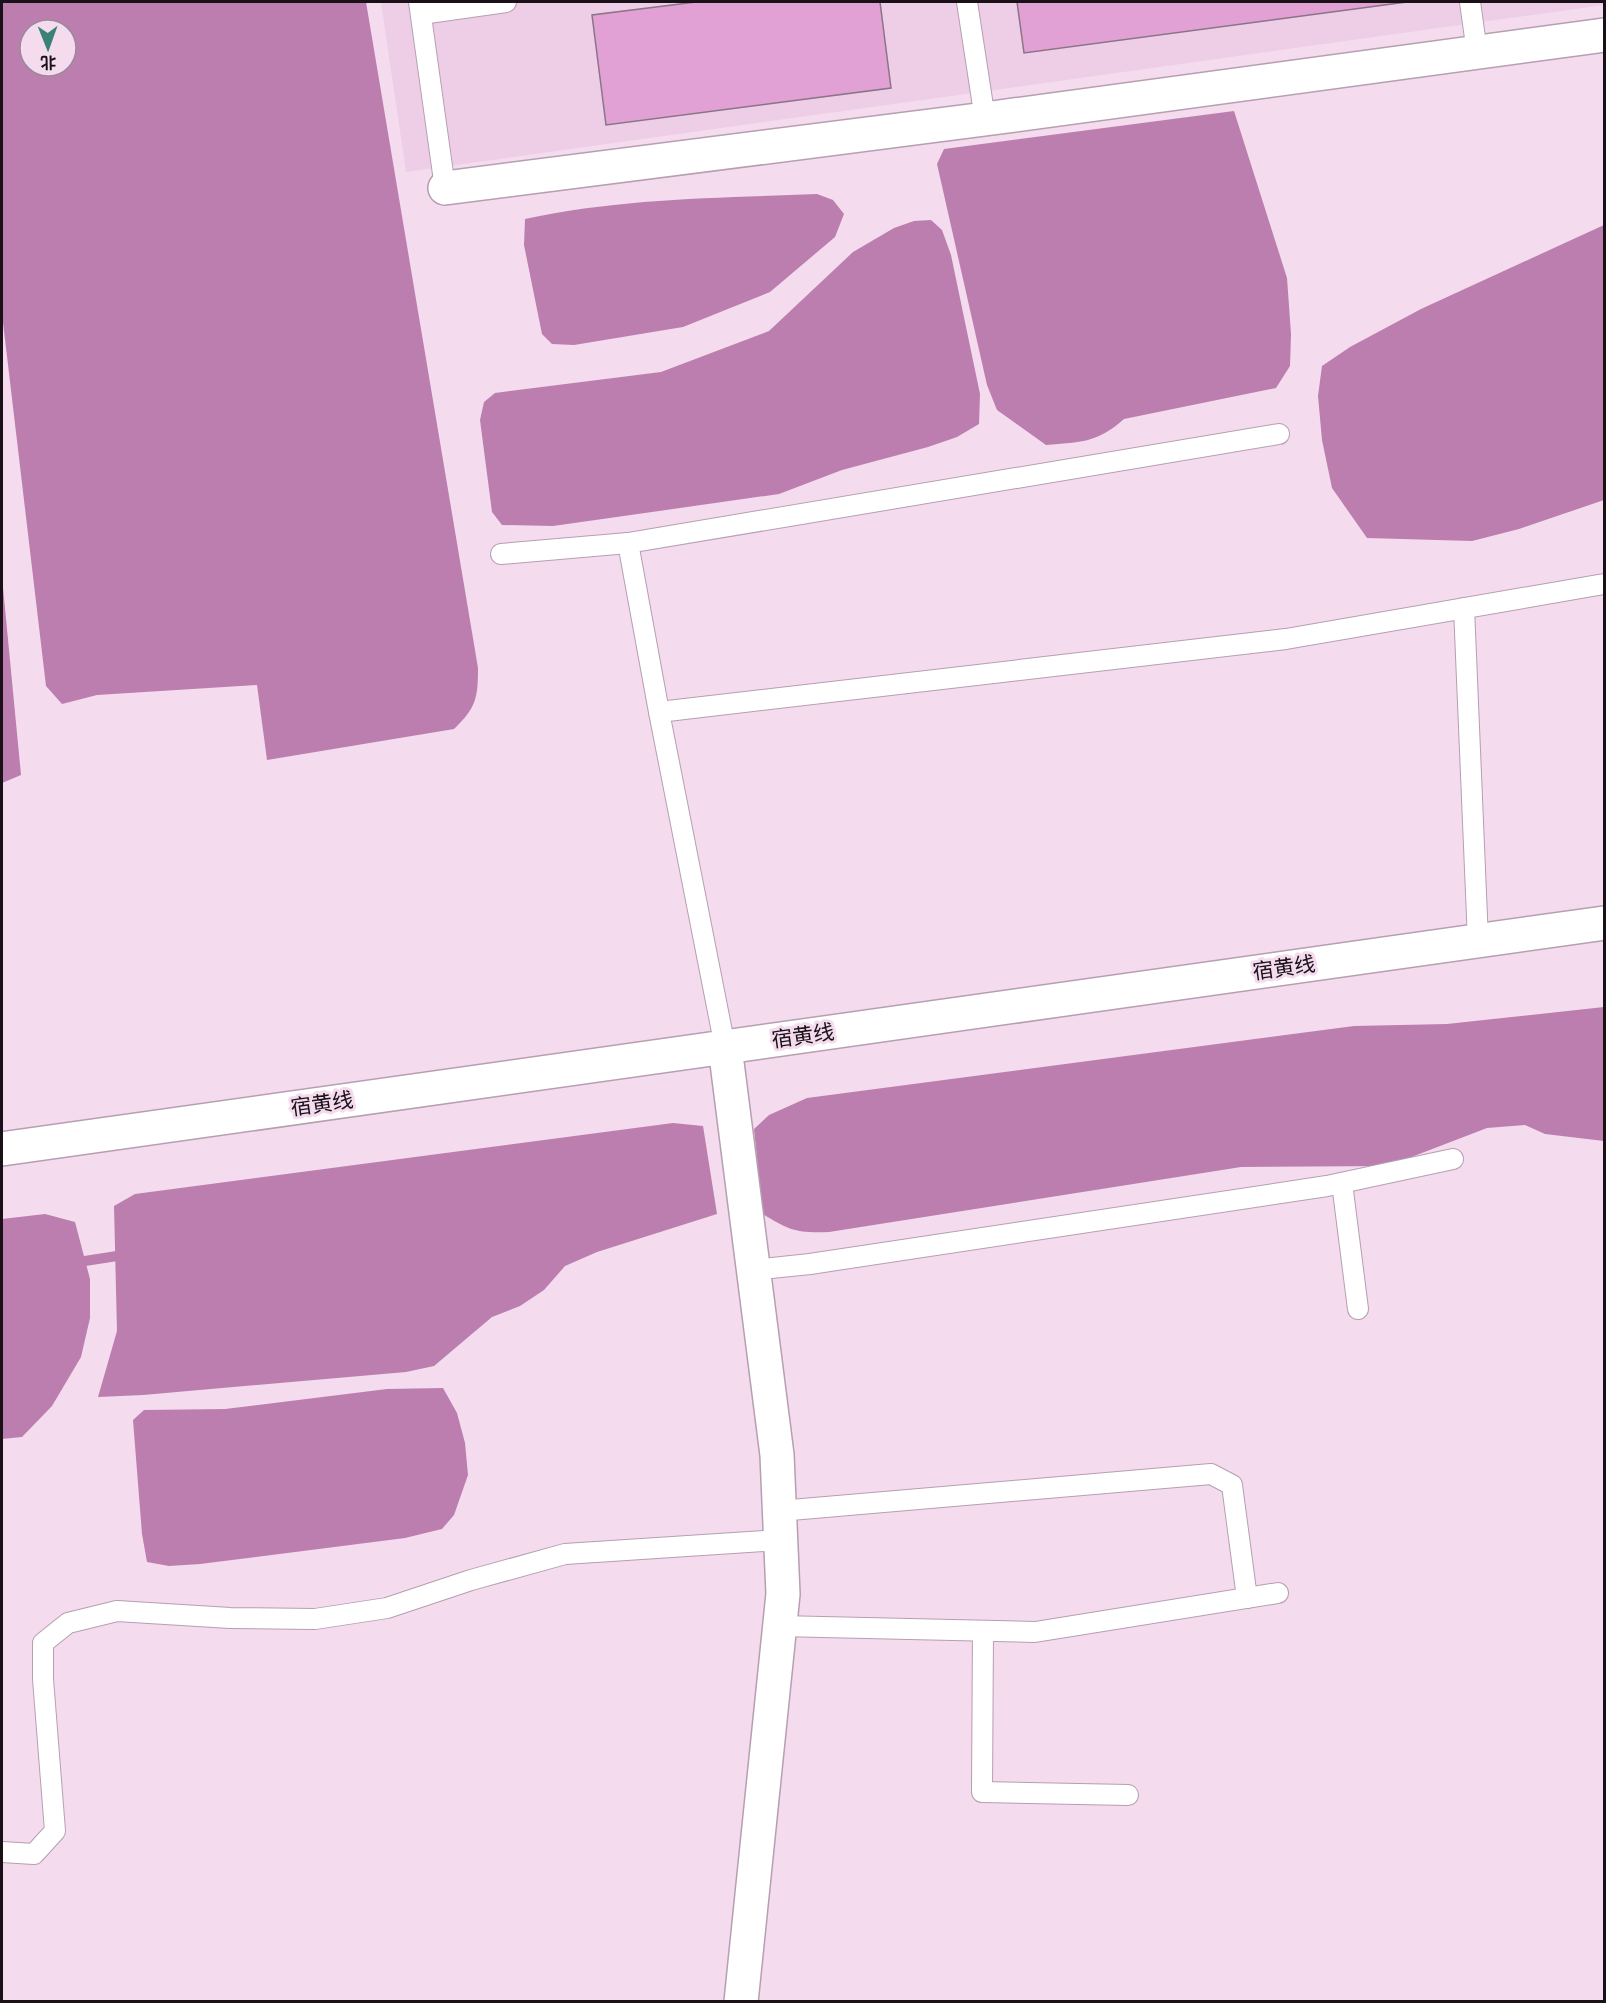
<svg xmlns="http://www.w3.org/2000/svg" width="1606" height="2003" viewBox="0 0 1606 2003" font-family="Commissioner,'Noto Sans SC',sans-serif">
<rect width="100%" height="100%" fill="#f4dbee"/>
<!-- built -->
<path fill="#edcee6" d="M381 2H1604V5L406 172Z"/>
<!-- water -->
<g fill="#bb7eaf" fill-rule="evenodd">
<path d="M2 2H366L478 668C478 698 476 708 454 729L267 760 257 685 97 695 62 704 46 686 2 314ZM30 30H66V66H30Z"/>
<path d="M1234 111 1287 278 1291 334 1290 366 1276 388 1124 419C1097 443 1081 442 1046 445L997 410 987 385 937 164 944 149Z"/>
<path d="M817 194 833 200 844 214 835 237 770 292 683 327 574 345 552 344 542 334 524 245 525 219C621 198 719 198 817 194Z"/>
<path d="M931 220 942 230 951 255 980 394 979 424 957 437 928 447 842 470 779 494 553 526 502 525 492 512 480 420 484 402 495 393 661 372 769 331 853 252 894 228 914 221Z"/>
<path d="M1604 225V500L1519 529 1472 541 1367 538 1332 488 1322 440 1318 396 1322 366 1350 347 1421 309Z"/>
<path d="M2 577 21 775 2 783Z"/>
<path d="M1604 1007V1141L1545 1134 1525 1125 1487 1128 1388 1166 1241 1167 829 1232C797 1233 790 1231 763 1214L754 1129 769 1115 807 1098 1354 1026 1447 1024Z"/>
<path d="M673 1123 703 1126 717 1214 597 1252 565 1266 544 1290 520 1306 492 1317 434 1366 406 1372 143 1395 98 1397 117 1331 114 1206 135 1194Z"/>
<path d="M45 1214 75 1222 90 1279V1318L81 1357 52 1406 22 1437 2 1439V1219Z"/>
<path d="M443 1388 457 1413 465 1443 468 1475 454 1515 442 1529 405 1538 200 1564 169 1566 147 1562 142 1534 133 1420 144 1410 225 1409 387 1389Z"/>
</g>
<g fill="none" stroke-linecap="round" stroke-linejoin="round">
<!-- stream -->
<path stroke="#bb7eaf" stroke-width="10" d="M72 1263 130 1254"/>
</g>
<!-- building -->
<g fill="#e1a1d4" stroke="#8a7485" stroke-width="1.5">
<path d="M696 2H880L891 88 606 125 592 15Z"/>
<path d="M1017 2H1407L1024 53Z"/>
</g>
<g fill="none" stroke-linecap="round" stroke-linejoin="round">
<!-- service casing -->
<g stroke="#b69fb1" stroke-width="22">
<g id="service">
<path d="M419 2 445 188"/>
<path d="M967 2 985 119"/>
<path d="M1470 2 1477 52"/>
<path d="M421 14 506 2"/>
<path d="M628 543 659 712 725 1047"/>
<path d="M501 554 628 543 1279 434"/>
<path d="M1464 608 1478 941"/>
<path d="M659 712 1286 639 1604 584"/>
<path d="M1342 1183 1358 1309"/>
<path d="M753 1270 810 1264 1327 1186 1453 1159"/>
<path d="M779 1511 1211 1474 1232 1485 1247 1598"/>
<path d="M779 1626 1035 1632 1278 1593"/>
<path d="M983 1631 982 1792 1128 1795"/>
<path d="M2 1852 34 1854 55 1831 43 1679V1643L68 1623 117 1611 230 1618 315 1619 387 1608 471 1580 565 1554 781 1540"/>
</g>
</g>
<!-- minor casing -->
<g stroke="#b69fb1" stroke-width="36">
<g id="minor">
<path d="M445 188 985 119 1604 35"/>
<path d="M725 1047 777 1455 783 1594 741 2002"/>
</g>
</g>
<!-- secondary casing -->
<g stroke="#b69fb1" stroke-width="36">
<path id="secondary" d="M2 1149 1604 923"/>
</g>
<!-- service -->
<use href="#service" stroke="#fff" stroke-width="20"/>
<!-- minor -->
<use href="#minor" stroke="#fff" stroke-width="33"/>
<!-- secondary -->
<use href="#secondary" stroke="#fff" stroke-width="33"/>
</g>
<g text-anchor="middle" stroke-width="6" stroke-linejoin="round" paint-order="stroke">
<!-- street labels -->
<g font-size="21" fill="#191117" stroke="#f4dbee">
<text transform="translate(1284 968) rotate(-8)" y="7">宿黄线</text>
<text transform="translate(803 1036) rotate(-8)" y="7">宿黄线</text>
<text transform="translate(322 1104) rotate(-8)" y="7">宿黄线</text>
</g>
</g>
<!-- border -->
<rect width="1606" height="2003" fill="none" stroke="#191117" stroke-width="6"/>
<!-- north arrow -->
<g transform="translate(48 48) rotate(179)"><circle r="28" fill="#f4dbee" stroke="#9c8a98" stroke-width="1.5"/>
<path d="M0-4.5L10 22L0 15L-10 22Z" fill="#3b8178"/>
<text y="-9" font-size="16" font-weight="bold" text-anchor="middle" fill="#191117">北</text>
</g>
</svg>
